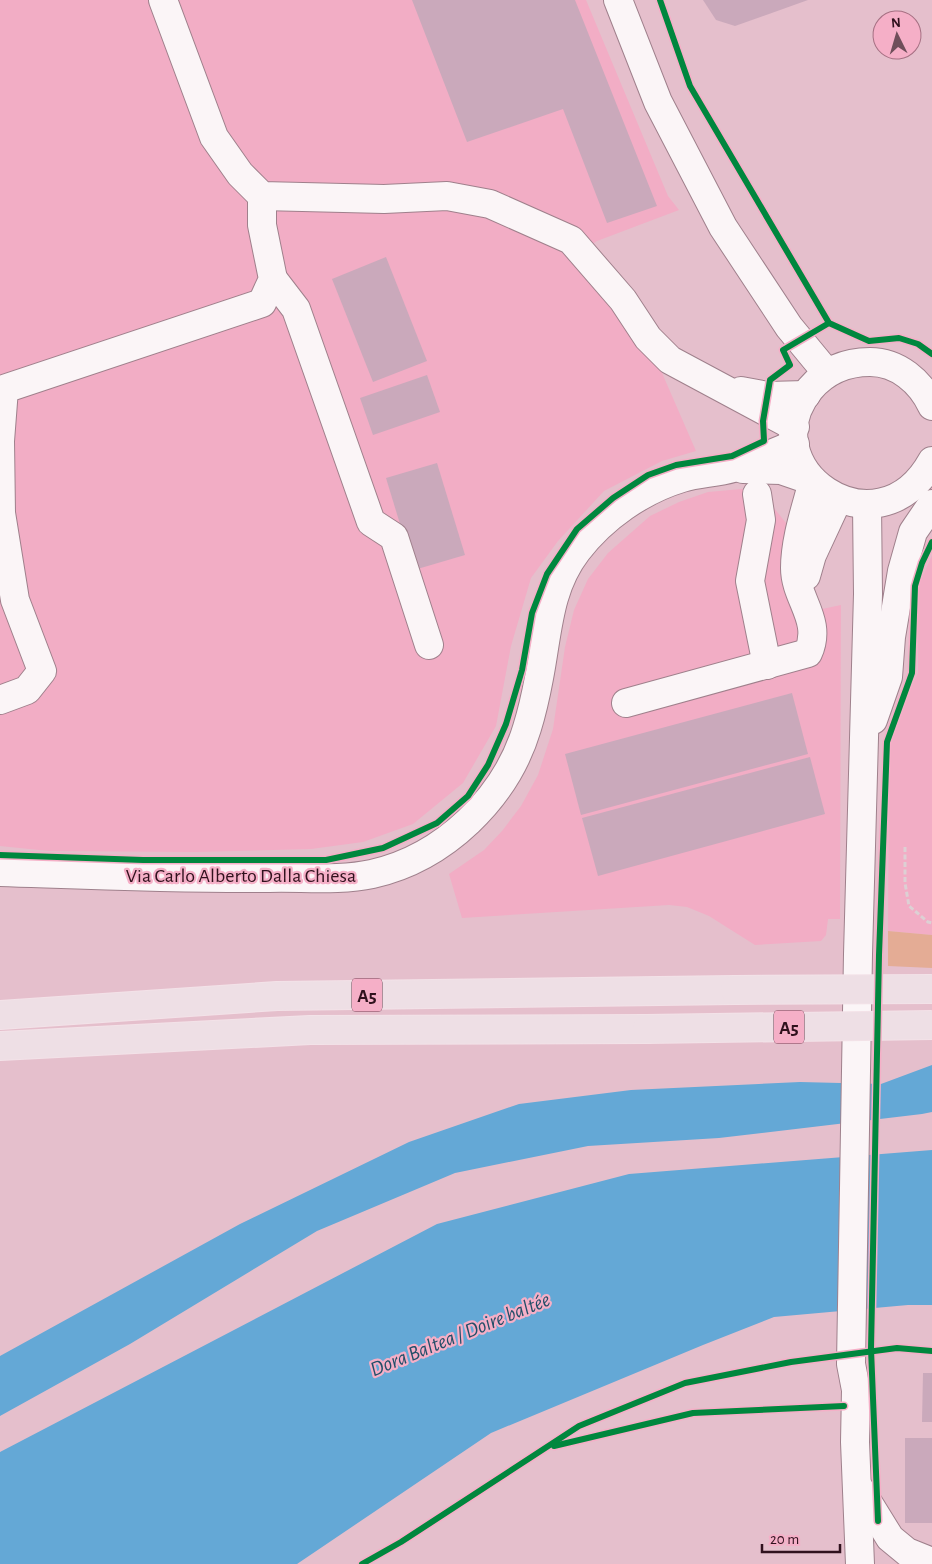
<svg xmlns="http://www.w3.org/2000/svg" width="932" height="1564" viewBox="0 0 932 1564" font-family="'Alegreya Sans',sans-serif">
<rect width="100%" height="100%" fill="#e5bfcc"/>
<!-- built -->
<g fill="#f2adc5">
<path d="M0 0H586L668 196 679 210 597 241 571 259 613 303 659 366 696 451 662 461 604 491 558 541 531 578 511 646 496 726 463 783 413 824 363 842 311 849 196 852 49 851 0 846Z"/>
<path d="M764 487 766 498 786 523 794 525 782 581 798 620 822 609 841 605 840 919H828L826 935 821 941 755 945 709 916 687 907 669 905 462 918 449 874 484 850 502 831 521 806 538 775 553 729 565 647 574 610 588 579 608 553 650 516 679 502 708 492Z"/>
<path d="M932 555V935L888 931 889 734 918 673V587Z"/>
</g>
<!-- green -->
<path fill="#e4ac95" d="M888 931 932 935V968L888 966Z"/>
<!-- water -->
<g fill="#64a8d6">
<path d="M932 1065V1112L922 1114 719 1138 588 1146 455 1173 317 1231 130 1344 0 1416V1356L240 1224 409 1142 519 1104 631 1090 800 1082 881 1084Z"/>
<path d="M932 1150V1305H908L774 1317 703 1345 491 1433 297 1564H0V1452L437 1224 629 1174Z"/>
</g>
<!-- building -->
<g fill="#caa9bb">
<path d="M412 0H575L657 206 607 223 563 109 467 142Z"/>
<path d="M703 0H808L735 26 716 20Z"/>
<path d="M386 257 427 361 373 382 332 279Z"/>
<path d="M427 375 440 412 373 435 360 398Z"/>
<path d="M437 463 465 555 414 570 386 478Z"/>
<path d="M792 693 808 754 581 815 565 754Z"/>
<path d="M810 757 825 814 598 876 582 818Z"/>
<path d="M923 1373H932V1422H922Z"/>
<rect x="905" y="1438" width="27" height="85"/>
</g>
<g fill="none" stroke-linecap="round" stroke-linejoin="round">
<!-- minor casing -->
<g stroke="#9f808c" stroke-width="30">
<g id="minor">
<path d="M163 0 214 137 240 174 262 196 384 199 447 196 490 204 571 240 623 300 648 338 670 360 795 427"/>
<path d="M618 0 658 102 723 227 789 327 827 373"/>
<path d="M273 279 296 309 371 522 394 537 429 645"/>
<path d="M741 391 768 396 806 395"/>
<path d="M932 406C921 382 898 362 870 362 846 362 826 370 810 389 747 467 877 560 932 461"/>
<path d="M757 494 761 520 750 581 767 665"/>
<path d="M806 576 812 555 838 499"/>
<path d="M0 700 27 690 42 671 15 600 1 513 0 441 4 389 262 303 273 279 262 225V196"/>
<path d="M626 703 808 653C823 620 795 599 795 568 795 539 806 508 813 481L781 470 743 469"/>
<path d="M873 720 888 677 891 637 902 571 913 532 932 504"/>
<path d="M0 872C90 875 179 879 269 878 302 877 340 881 372 874 444 858 506 798 527 728 532 712 536 694 539 678 548 632 548 589 577 551 603 517 642 490 682 478 698 473 716 473 733 468 754 462 775 452 795 444"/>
<path d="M859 1488 890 1538 907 1552 932 1562"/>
<path d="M860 1564 855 1442 856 1390 851 1364 858 954 868 594 867 505"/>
</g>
</g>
<!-- highway casing -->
<g stroke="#f3e2e8" stroke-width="30">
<g id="highway">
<path d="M0 1015 277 996 735 990"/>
<path d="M0 1046 310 1030 647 1029"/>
</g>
</g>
<!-- path -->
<path stroke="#ddd0d4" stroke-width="3" stroke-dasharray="5 2.5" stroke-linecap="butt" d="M905 847V883L909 906 928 922 932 923"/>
<!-- minor -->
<use href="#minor" stroke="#fbf5f7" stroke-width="28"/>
<!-- highway -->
<use href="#highway" stroke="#eedfe5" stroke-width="28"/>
<!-- highway-bridge casing -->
<g stroke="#f3e2e8" stroke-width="30" stroke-linecap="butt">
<g id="highway-bridge">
<path d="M735 990 932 989"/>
<path d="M647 1029 932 1025"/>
</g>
</g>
<!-- highway-bridge -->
<use href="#highway-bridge" stroke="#eedfe5" stroke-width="28"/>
<!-- cycleway casing -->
<g stroke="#f5afc7" stroke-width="9">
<g id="cycleway">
<path d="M660 0 690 86 829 323 869 341 899 338 918 344 932 354"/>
<path d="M0 855 143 860H326L383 848 437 823 468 796 488 765 506 724 522 670 532 613 547 574 577 529 613 498 648 475 676 465 732 456 764 441 763 421 770 380 790 365 783 350 829 323"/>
<path d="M554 1446 693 1413 844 1406"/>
<path d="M878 1521 871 1349 879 955 887 742 912 673 915 586 922 563 932 542"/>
<path d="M362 1564 401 1542 579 1426 685 1383 791 1362 897 1348 932 1351"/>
</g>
</g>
<!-- cycleway -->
<use href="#cycleway" stroke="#00873e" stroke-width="6"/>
</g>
<g text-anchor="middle" stroke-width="4.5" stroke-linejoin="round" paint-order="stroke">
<!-- shield labels -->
<g fill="#f5afc7" stroke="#6b4050" stroke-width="1">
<rect x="352" y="978.5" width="30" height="33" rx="4"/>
<rect x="774" y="1010.5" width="30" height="33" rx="4"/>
</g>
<g font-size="19" font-weight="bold" fill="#30111d">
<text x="367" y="1002">A5</text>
<text x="789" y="1034">A5</text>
</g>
<!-- street labels -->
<g font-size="20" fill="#30111d" stroke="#f5afc7">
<text x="241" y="882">Via Carlo Alberto Dalla Chiesa</text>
</g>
<!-- water labels -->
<g font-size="21" font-style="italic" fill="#224e68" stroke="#f5afc7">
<text transform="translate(460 1334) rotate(-22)" y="7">Dora Baltea / Doire baltée</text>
</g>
</g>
<!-- north arrow -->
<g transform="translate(897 35) rotate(355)"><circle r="24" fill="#f5afc7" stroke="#a67083"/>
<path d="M0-4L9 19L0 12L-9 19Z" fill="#6f4e5a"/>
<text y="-8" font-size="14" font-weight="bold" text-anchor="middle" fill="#30111d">N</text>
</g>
<!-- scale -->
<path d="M762 1544v8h78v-8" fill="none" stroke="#30111d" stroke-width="2.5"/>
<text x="770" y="1544" font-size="15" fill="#30111d" stroke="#f5afc7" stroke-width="4" paint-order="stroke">20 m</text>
</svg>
